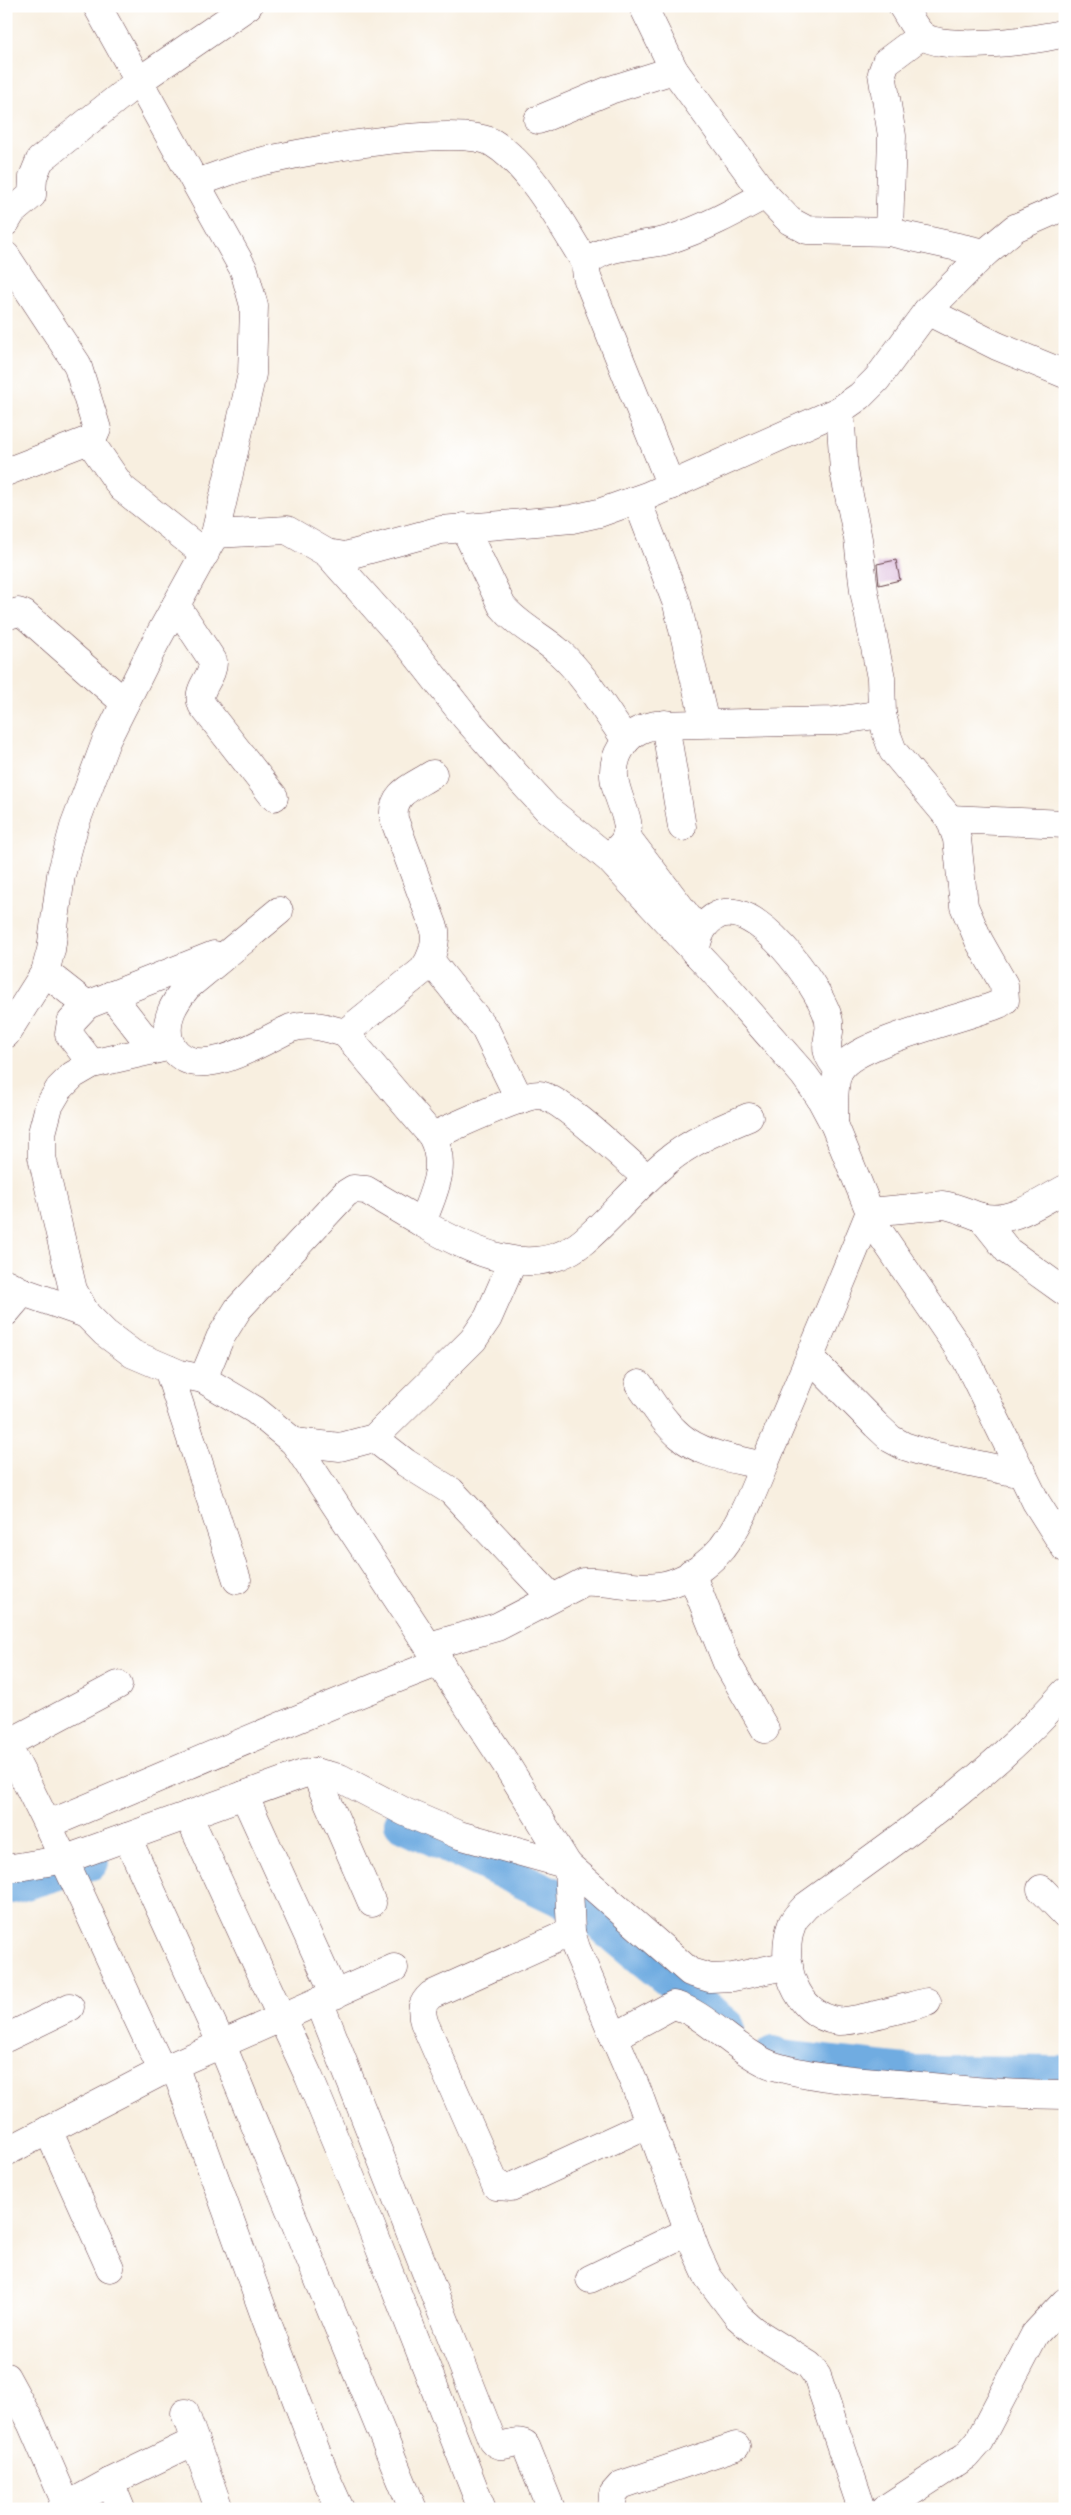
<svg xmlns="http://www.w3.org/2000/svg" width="1071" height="2515" viewBox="0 0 1071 2515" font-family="'Shantell Sans',sans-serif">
<rect width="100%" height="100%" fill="#fff"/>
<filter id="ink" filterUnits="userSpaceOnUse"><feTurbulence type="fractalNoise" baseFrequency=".02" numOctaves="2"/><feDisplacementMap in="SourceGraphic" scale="10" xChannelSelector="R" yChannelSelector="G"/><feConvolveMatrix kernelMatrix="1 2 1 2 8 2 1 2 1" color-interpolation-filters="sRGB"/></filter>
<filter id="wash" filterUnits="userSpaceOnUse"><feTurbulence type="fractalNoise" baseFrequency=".0096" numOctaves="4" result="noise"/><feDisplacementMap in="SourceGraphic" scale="20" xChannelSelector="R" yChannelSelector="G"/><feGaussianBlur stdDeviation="1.12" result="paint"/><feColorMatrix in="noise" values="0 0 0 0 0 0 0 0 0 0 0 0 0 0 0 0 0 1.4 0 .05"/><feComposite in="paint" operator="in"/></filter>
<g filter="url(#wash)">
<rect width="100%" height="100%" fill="#f8efe0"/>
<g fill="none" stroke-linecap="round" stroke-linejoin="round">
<!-- river -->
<g stroke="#6face1" stroke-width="36">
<path d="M402 1823 584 1910 727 2027"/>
<path d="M6 1886H12L91 1862"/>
<path d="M773 2054 780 2058 913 2073 1065 2074"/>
</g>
</g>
<g id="blocks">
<!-- building -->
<path fill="#cb99c9" d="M896 560 900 580 879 585 877 564Z"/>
</g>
</g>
<g filter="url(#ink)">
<use href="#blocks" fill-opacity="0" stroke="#643e46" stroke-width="1"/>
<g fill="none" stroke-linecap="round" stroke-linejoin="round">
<!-- minor casing -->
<g stroke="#643e46" stroke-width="29">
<g id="minor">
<path d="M643 6 674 70 765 195 790 221 807 230 889 232 985 253"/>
<path d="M902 6C908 15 914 28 922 35 941 53 1040 40 1065 33"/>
<path d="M538 120 610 90 674 70"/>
<path d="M196 183C220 175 244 165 268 160 309 151 460 123 493 143 531 166 563 227 587 265"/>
<path d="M6 222 12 212 32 195 33 177 40 160 139 81 248 6"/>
<path d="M889 232 892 136 882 73 886 62 922 35"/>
<path d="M6 256 77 364 97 429 94 436 89 440 6 472"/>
<path d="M927 311 997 346 1065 374"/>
<path d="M89 440 122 488 205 554"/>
<path d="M671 486 588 280C585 271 585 263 594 257 616 243 644 247 668 240 703 229 734 212 765 195"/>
<path d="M637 500 677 604 705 723"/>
<path d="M464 527 502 606C518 626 540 635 559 652 585 675 605 711 626 740"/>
<path d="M215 534 287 530 327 553 345 556 441 530 572 519 599 513 647 496 840 410 860 396 877 379 927 311 985 253 1015 228 1065 206"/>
<path d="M327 553 412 649 466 718 515 774 547 809 608 858 714 972 804 1075 819 1096 834 1124 876 1227 966 1359 1036 1502 1065 1548"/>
<path d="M176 605 213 661C214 678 195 688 202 705L274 797"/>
<path d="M6 616 18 612 24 614 125 703"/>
<path d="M665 724 682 827"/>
<path d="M950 819 1065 824"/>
<path d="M626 836 700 933"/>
<path d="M608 858C614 852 622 846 626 838 636 813 599 784 621 748 630 733 639 729 655 725L835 721 882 714"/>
<path d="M279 911 187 987C174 1003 164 1019 169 1040 171 1046 173 1049 177 1053 205 1080 262 1041 291 1028 311 1022 326 1028 345 1033L423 970C432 958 436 946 435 930L394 819C391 792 413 787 433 774"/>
<path d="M695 952C698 936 703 922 718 915 757 898 816 984 827 1014 836 1039 815 1044 839 1070"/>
<path d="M430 960 485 1029 520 1100"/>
<path d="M45 972 87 1005 71 1022 69 1034 92 1064"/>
<path d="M111 995 154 1050"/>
<path d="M87 1005 214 955"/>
<path d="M345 1033 432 1136C448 1168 433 1192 422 1223 471 1251 534 1283 584 1241 613 1216 637 1186 666 1162 691 1141 720 1129 749 1117"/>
<path d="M6 1034 45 972 51 950 61 875 74 827 106 741 155 643 215 534 252 374 254 306 244 270 97 6"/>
<path d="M171 1046 92 1064 73 1075 59 1089 49 1106 42 1133V1157L73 1290 86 1314 105 1333 133 1354 180 1374 203 1379 255 1410 294 1442 506 1764 568 1865 571 1932 576 1948 637 2090 696 2251 708 2277 738 2317 753 2330 809 2365 817 2376 862 2509"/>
<path d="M834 1124C835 1108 832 1085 839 1071 853 1042 967 1018 999 1004L1005 1000 1004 985 979 941 964 906 957 839 950 819 893 751 887 735 882 714 881 678 864 591 858 539 844 471 840 410"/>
<path d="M432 1136C455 1127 519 1095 539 1095 560 1096 628 1162 647 1178"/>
<path d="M981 1217 1008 1251 1065 1292"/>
<path d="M6 1283 23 1292 86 1314"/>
<path d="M6 1312 23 1292"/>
<path d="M810 1358 876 1425 891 1439 904 1446 932 1455 1023 1474"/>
<path d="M168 1369 237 1580"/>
<path d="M203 1379 220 1338 238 1309 345 1194 353 1189 366 1190 422 1223"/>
<path d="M639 1384C652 1402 663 1422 680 1436 702 1455 736 1459 763 1466"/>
<path d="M374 1438 406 1463 451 1491 552 1598"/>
<path d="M294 1442 340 1447 374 1438 473 1340 488 1318 513 1261"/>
<path d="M691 1573 727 1663 765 1729"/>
<path d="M429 1646 497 1627 584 1582C618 1580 646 1595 680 1580 695 1574 712 1560 722 1548 746 1517 759 1474 775 1439 807 1364 839 1288 870 1212L943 1205C957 1207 968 1213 981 1217 1010 1225 1040 1202 1065 1189"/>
<path d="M6 1743C63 1850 110 1962 163 2072"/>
<path d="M7 1744 118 1685"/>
<path d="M315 1772 372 1903"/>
<path d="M244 1795 335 1995"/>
<path d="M188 1815 309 2077 367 2216 482 2509"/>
<path d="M49 1824C179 1770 308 1712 440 1662"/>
<path d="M127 1837 222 2045 413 2509"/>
<path d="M6 1869 66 1859 303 1774 315 1772 340 1778 405 1812 459 1835 568 1865 690 1972 710 1978 733 1977 789 1965"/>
<path d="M1041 1889 1065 1914"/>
<path d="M571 1932 431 1995C421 2004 421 2010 424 2022L496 2186 511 2187 650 2123"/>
<path d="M319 2001 492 2440C502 2453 512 2437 525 2444L551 2509"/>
<path d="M927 2002C910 2006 851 2023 838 2021 795 2015 778 1961 792 1924 794 1918 801 1912 806 1906 897 1840 991 1777 1065 1692"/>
<path d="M614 2037 673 2005C704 2011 740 2055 774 2066 813 2078 857 2080 898 2084 953 2089 1009 2095 1065 2095"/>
<path d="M6 2038 70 2007"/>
<path d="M48 2130 110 2268"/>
<path d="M6 2152 174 2065"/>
<path d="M590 2279 689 2231"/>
<path d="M6 2377 31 2423 67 2506"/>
<path d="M185 2413 219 2509"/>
<path d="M110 2482 121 2509"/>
<path d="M61 2509 110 2482 195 2441"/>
<path d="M340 2509 327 2480 267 2322 174 2065 394 1968"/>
<path d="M612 2509 613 2494 621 2485 736 2446"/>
<path d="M885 2509 966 2456 979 2441 1035 2334 1065 2302"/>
</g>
</g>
<!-- minor -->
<use href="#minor" stroke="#fff" stroke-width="28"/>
</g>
</g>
<!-- margin -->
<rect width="1071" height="2515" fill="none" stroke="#fff" stroke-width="25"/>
</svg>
